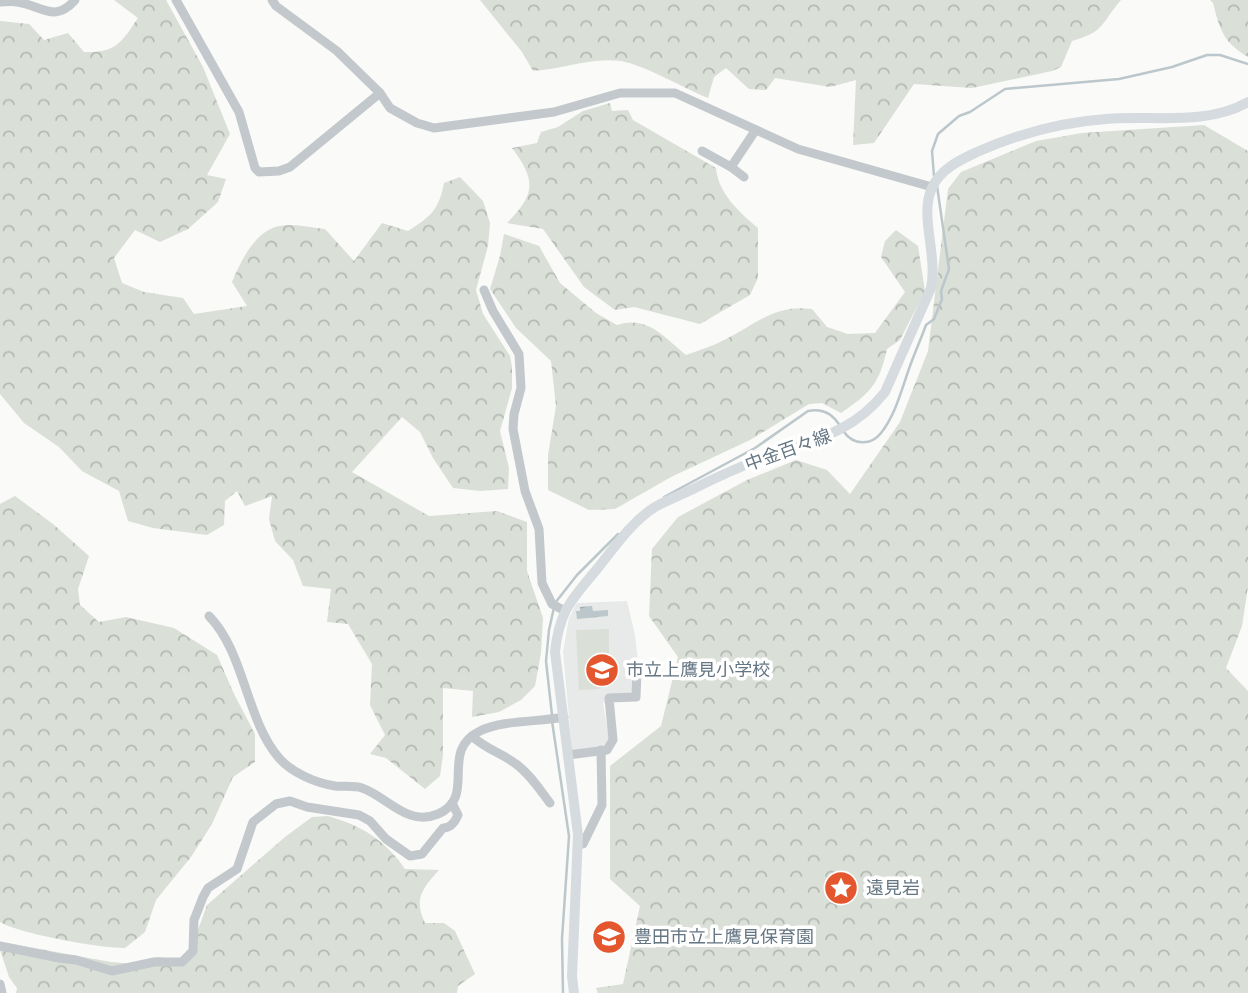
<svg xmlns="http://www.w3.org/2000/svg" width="1248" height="993" viewBox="0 0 1248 993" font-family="Helvetica,'Noto Sans JP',sans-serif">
<defs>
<pattern id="forest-crowns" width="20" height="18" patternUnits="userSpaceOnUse" patternTransform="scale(1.75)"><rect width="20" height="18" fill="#dadfd7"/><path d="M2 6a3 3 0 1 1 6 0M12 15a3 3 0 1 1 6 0" fill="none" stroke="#b4b9b4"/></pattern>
<pattern id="water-waves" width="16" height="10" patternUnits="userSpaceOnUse" patternTransform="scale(1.75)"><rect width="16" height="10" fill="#bbc7cb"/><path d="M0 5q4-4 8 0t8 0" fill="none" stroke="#9ca6aa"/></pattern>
</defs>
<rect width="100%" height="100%" fill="#fafaf8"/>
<!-- built -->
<path fill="#e8e9e9" d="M627 601 635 635 641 687 639 695 603 703 609 739 605 747 579 752 572 750 563 652 569 618 577 603Z"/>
<!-- forest -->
<g fill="url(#forest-crowns)">
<path d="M114 0H166L203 67 230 134 207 175 226 179 218 202 188 229 160 242 135 230 114 258 122 283 144 292 183 298 194 314 247 306 232 282C241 261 255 230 280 226 294 223 311 228 325 229L354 261 382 223 408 231C430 217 439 210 444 183L460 177 483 201 490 223 488 246 476 290 483 314 510 356 512 367V388L500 431 509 468 508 489 480 491 453 488 433 458 420 432 402 417 352 472 429 516 497 511 527 522V571L543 618 541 653 535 686 521 700 499 712 472 717 473 691 443 688V755L440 776 425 789 386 758 370 754 385 735 370 705 372 664 348 624 327 622 331 589 303 586 293 560 275 541 269 519 272 496 245 506 237 491 225 501 224 525 207 535 153 528 128 521 119 491 82 471 59 447 24 423 0 394V21L29 24 44 40 68 33 84 52C116 53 121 43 138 18Z"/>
<path d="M480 0H1121C1101 23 1105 32 1072 41L1061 67 1052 71 972 88 914 84 874 143 853 145 856 80 830 87 775 78 766 90 749 89 726 68 714 77 708 98C683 88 647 66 621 61 592 57 562 69 533 71L522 52Z"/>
<path d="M1210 0H1248V57C1223 42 1220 30 1213 3Z"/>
<path d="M610 103 612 111 628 110 633 120 716 168C718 193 739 212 758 228V278L750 295 700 324 634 307 615 310 584 287 543 229 507 223C536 194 536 180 512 148L537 143 541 132 558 127 583 111Z"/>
<path d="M1204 125 1248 151V587L1242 626 1226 668 1248 691V993H598L596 988 623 984 640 906 610 879V766L661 726 678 657 649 616 652 549 678 517 747 480 796 460 827 470 850 494 900 422 928 351 948 189 961 172 1036 141 1082 133Z"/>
<path d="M896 230 918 246 925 291 900 340 887 349C879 385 870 393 841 413L822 403 809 404 750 440 671 477 615 509 589 510 548 490V455L556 406 551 361 516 328 490 289 500 256 504 234 539 246 560 283 596 313 617 325C647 315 664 337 686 355 699 350 714 346 726 339 757 323 776 304 812 309L827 327 848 334 875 333 905 292 881 257 885 241Z"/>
<path d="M15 496 53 524 89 556 78 589 80 605 99 622 126 617 174 628 217 655 234 694 255 734V762L233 777 212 824 191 857 156 900 145 932 125 948C100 948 20 934 0 922V504Z"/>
<path d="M328 816C362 826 384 839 405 869L439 870C423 888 413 898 425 923H444L455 931 475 974 458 986 457 993H16L17 988 9 977 0 950 7 943 111 962 136 964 157 957 187 960 207 905 285 837 312 817Z"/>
</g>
<!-- garden -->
<path fill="#dadfd7" d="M609 629V685L598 689 579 690 576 630Z"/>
<!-- water -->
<path fill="url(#water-waves)" d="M592 606 593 611 608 610V616L577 619 576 611H580V607Z"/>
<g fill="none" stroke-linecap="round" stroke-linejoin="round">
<!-- stream -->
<g stroke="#bbc7cb" stroke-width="2.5">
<path d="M934 176 932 151 938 134 959 116 970 112 1005 89 1119 79 1172 67 1207 55H1220L1248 64"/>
<path d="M844 432C853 445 871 446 881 433 896 414 902 388 910 366 915 352 921 339 926 325L934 319 942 299 941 291 949 269 937 186"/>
<path d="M664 497 755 448 808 411C823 408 833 414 840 426"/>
<path d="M552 715 546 661 549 630 555 603 577 575 618 534"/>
<path d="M552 721 569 836 562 939 563 993"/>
</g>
<!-- minor -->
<g stroke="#c3c8cc" stroke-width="9">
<path d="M176 0 239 112 255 168 259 172 279 171 290 167 380 93"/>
<path d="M272 0 276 6 337 51 380 93 390 108 417 123 434 128 554 112 620 93H675L798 149 932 187"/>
<path d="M0 2C5 2 12 1 17 2 41 5 54 24 75 0"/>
<path d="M702 151 731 167 744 177"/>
<path d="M731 167 755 131"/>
<path d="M484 290 493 311 519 354 521 388 514 414 513 429 525 491 539 529 542 583 552 604 565 611"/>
<path d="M209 616C245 653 246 720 279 758 292 773 316 783 335 786 344 787 353 785 362 788 388 797 407 827 438 814 478 797 438 751 480 731 502 720 539 722 564 717"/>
<path d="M472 736C485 749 502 753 516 764 530 774 540 790 550 803"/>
<path d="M568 755 607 750 613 740 609 698 636 697 637 670"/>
<path d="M578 844H583L602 805 601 750"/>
<path d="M0 946 59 958 76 960 112 971 154 962H182L193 951 194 920 203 897 208 888 237 869 253 822 276 804 290 801 307 807 359 815 370 821 386 839 410 856 422 854 443 828C451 828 455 822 458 815L452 803"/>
<path d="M0 984 2 993"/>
</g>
<!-- major -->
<path stroke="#d6dbdf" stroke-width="10" d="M574 993 572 976 578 835 555 652C559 611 572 599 597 569 614 548 631 522 655 507 667 500 681 495 693 489 717 477 741 466 766 457 813 440 853 433 885 392L931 288C938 255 919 215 932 188 940 169 960 160 977 152 1018 134 1062 122 1106 119 1153 115 1206 126 1248 102"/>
</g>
<!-- icons -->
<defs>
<g id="school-disc" transform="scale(1.75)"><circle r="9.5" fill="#e4572e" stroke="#fff"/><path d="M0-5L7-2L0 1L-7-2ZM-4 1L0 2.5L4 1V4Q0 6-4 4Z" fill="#fff"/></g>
<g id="sight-disc" transform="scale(1.75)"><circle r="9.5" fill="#e4572e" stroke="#fff"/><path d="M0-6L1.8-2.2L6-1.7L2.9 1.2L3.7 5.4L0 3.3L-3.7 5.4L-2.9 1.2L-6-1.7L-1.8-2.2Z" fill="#fff"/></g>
</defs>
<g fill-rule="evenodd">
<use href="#school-disc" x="602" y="670"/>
<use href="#sight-disc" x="841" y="888"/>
<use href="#school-disc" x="609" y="937"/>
</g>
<g text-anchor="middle" stroke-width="7" stroke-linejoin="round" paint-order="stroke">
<!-- street labels -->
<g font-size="18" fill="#657683" stroke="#fff">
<text transform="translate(788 450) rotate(-20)" y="6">中金百々線</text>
</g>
<!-- poi labels -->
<g font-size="18" fill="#657683" stroke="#fff" text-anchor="start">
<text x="626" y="676">市立上鷹見小学校</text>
<text x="866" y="894">遠見岩</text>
<text x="634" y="943">豊田市立上鷹見保育園</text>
</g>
</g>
</svg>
